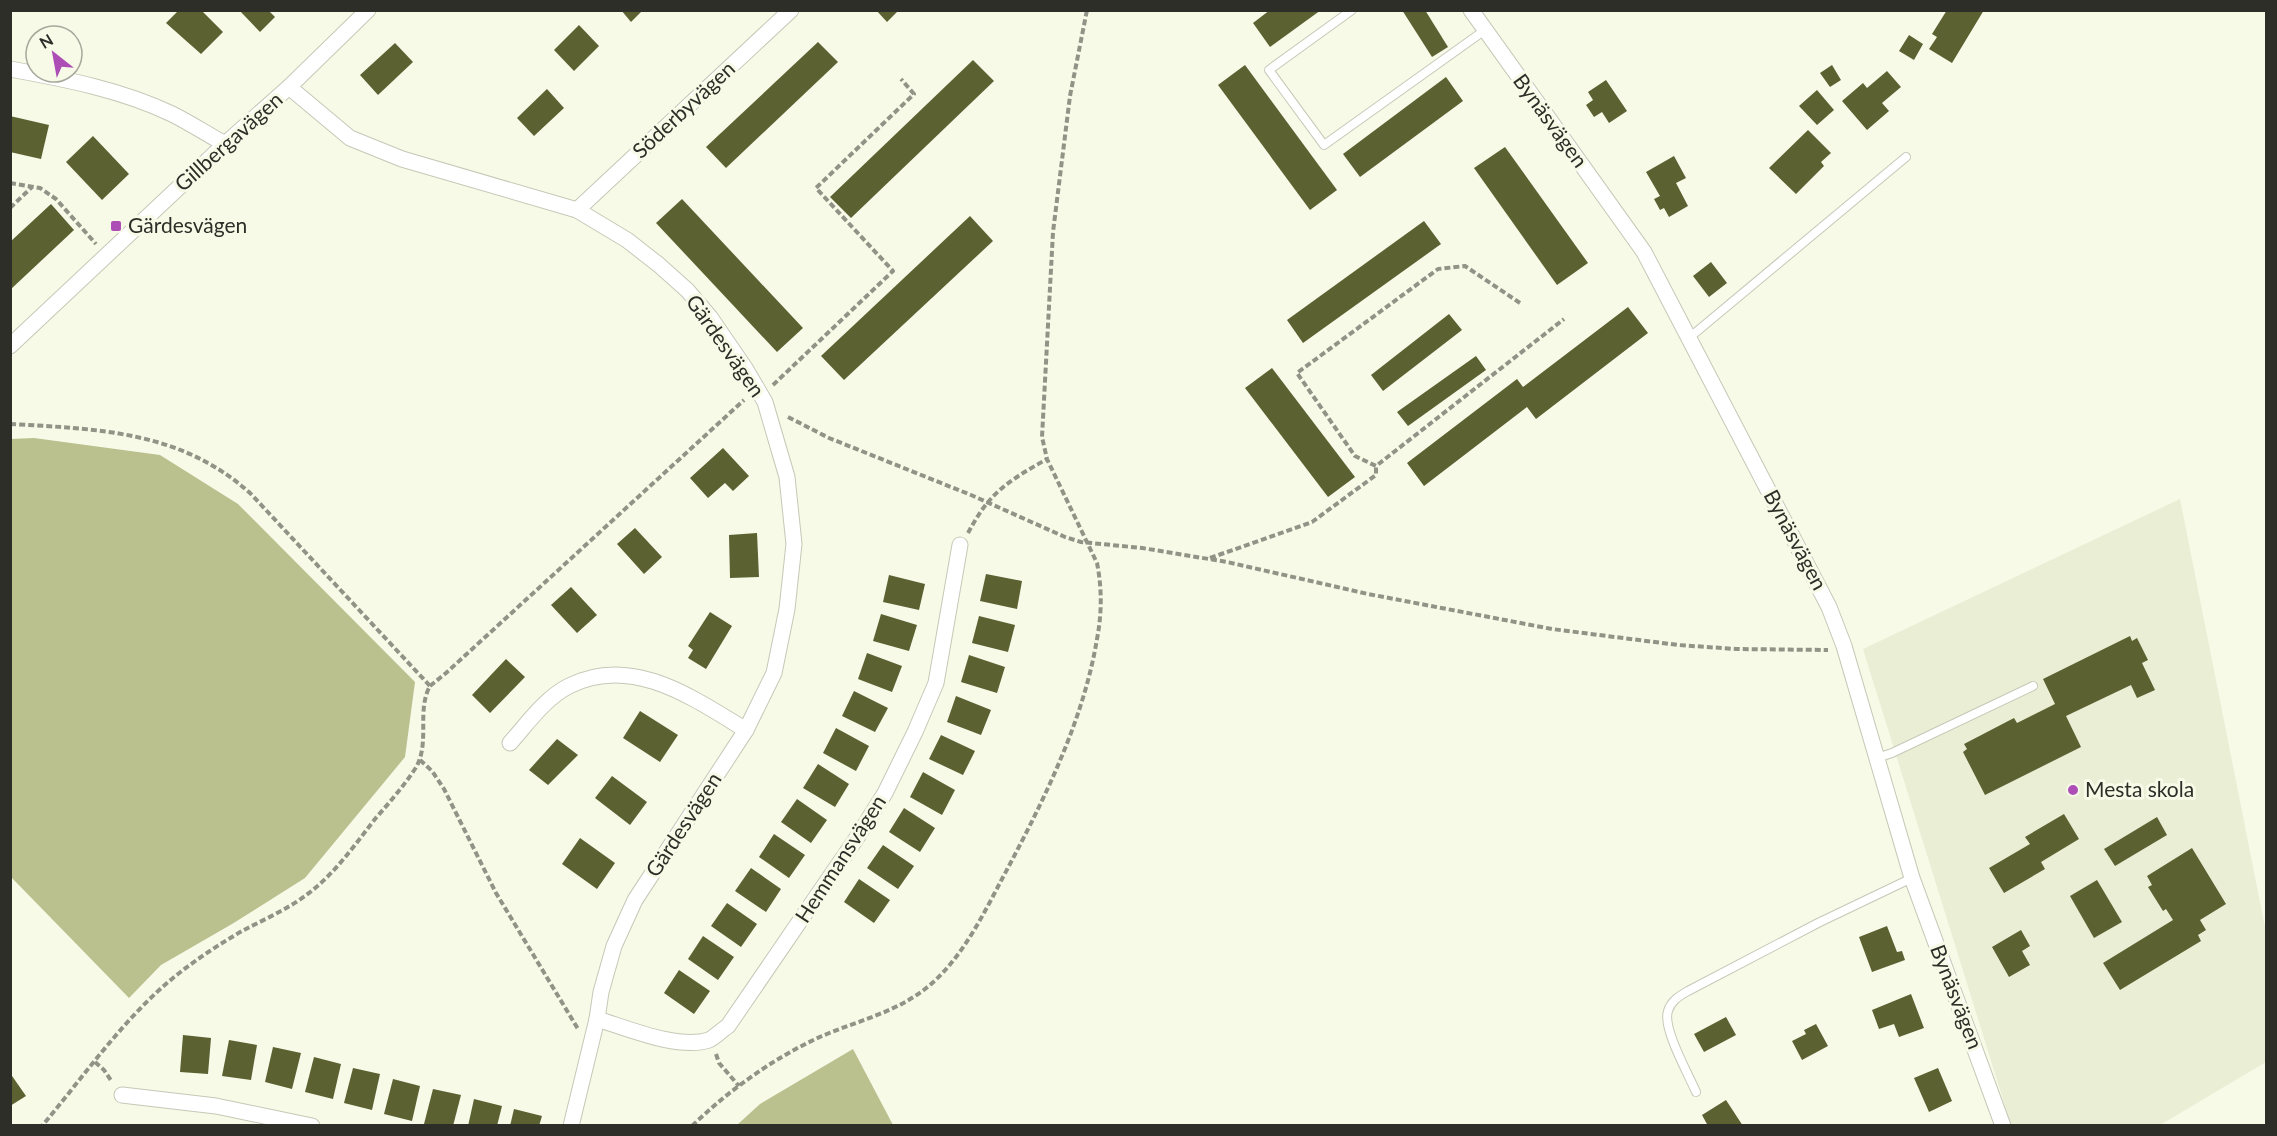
<svg xmlns="http://www.w3.org/2000/svg" width="2277" height="1136" viewBox="0 0 2277 1136" font-family="Lato,sans-serif">
<rect width="100%" height="100%" fill="#f8fae8"/>
<!-- built -->
<path fill="#eaeed5" d="M2180 499 2266 932V1062L2160 1125H2011L1863 649Z"/>
<!-- forest -->
<g fill="#bac08e">
<path d="M34 438 160 455 238 504 415 682 405 757 305 878 232 924 161 965 129 998 11 877V439Z"/>
<path d="M853 1049 893 1125H737L760 1104Z"/>
</g>
<!-- building -->
<g fill="#5c6132">
<path d="M179 10H201L223 32 201 54 166 23Z"/>
<path d="M239 10H268L275 17 260 32Z"/>
<path d="M621 10H643L631 22Z"/>
<path d="M876 10H899L887 22Z"/>
<path d="M1270 10H1321L1270 47 1253 23Z"/>
<path d="M1402 10H1425L1448 47 1432 57Z"/>
<path d="M1947 10H1984L1952 63 1929 49 1937 37 1932 34Z"/>
<path d="M579 25 599 46 574 71 554 50Z"/>
<path d="M1909 35 1923 44 1914 60 1899 51Z"/>
<path d="M818 42 838 62 726 168 706 147Z"/>
<path d="M395 43 413 62 378 95 360 75Z"/>
<path d="M973 60 994 81 851 218 830 197Z"/>
<path d="M1245 65 1337 190 1310 210 1218 85Z"/>
<path d="M1832 65 1841 80 1830 87 1820 73Z"/>
<path d="M1887 71 1901 87 1882 103 1889 111 1867 130 1842 101 1863 83 1867 88Z"/>
<path d="M1446 77 1463 101 1360 177 1343 154Z"/>
<path d="M1606 80 1627 111 1609 123 1602 112 1594 117 1586 105 1593 100 1588 92Z"/>
<path d="M547 89 564 108 534 136 517 118Z"/>
<path d="M1817 90 1834 110 1817 125 1799 106Z"/>
<path d="M10 116 49 125 41 159 10 152Z"/>
<path d="M1808 130 1831 153 1821 162 1824 166 1796 194 1769 168Z"/>
<path d="M93 136 129 174 102 200 66 162Z"/>
<path d="M1505 147 1588 263 1557 285 1474 168Z"/>
<path d="M1674 156 1686 178 1676 183 1688 206 1669 217 1664 208 1660 210 1654 199 1660 196 1646 172Z"/>
<path d="M682 199 803 328 777 352 656 223Z"/>
<path d="M51 204 74 230 10 290V242Z"/>
<path d="M970 216 993 241 844 380 821 356Z"/>
<path d="M1424 221 1441 244 1303 343 1287 320Z"/>
<path d="M1711 262 1727 283 1709 297 1693 276Z"/>
<path d="M1628 307 1648 333 1536 419 1527 407 1424 486 1407 463 1517 379 1523 387Z"/>
<path d="M1449 314 1462 330 1383 391 1371 375Z"/>
<path d="M1476 356 1486 370 1408 426 1397 412Z"/>
<path d="M1272 368 1355 477 1328 497 1245 388Z"/>
<path d="M723 448 749 476 733 491 725 483 708 498 690 478Z"/>
<path d="M635 528 662 557 644 574 617 544Z"/>
<path d="M757 533 759 577 730 578 729 535Z"/>
<path d="M986 574 1022 581 1017 609 980 601Z"/>
<path d="M889 575 925 584 919 610 883 602Z"/>
<path d="M571 587 597 615 577 633 551 605Z"/>
<path d="M710 612 732 626 706 669 688 658 693 650 688 646Z"/>
<path d="M881 614 917 625 909 651 873 641Z"/>
<path d="M979 616 1015 625 1008 652 972 643Z"/>
<path d="M2130 636 2132 641 2137 638 2148 660 2142 663 2155 690 2137 698 2131 685 2066 716 2081 747 1985 795 1963 752 1967 749 1964 744 2014 718 2017 723 2055 704 2043 679Z"/>
<path d="M867 653 902 666 892 692 858 679Z"/>
<path d="M969 655 1005 667 997 693 961 682Z"/>
<path d="M506 659 525 677 490 713 472 695Z"/>
<path d="M854 691 888 708 875 732 842 716Z"/>
<path d="M956 696 991 710 981 735 947 722Z"/>
<path d="M640 711 678 735 660 762 623 738Z"/>
<path d="M836 728 869 746 856 771 823 753Z"/>
<path d="M941 735 975 751 963 775 929 759Z"/>
<path d="M557 739 578 755 548 785 529 770Z"/>
<path d="M818 764 849 784 835 807 803 788Z"/>
<path d="M923 772 955 790 942 815 910 797Z"/>
<path d="M612 776 647 802 630 825 595 798Z"/>
<path d="M797 799 827 820 811 843 781 822Z"/>
<path d="M904 808 935 828 920 852 889 832Z"/>
<path d="M2064 814 2079 839 2041 862 2045 869 2004 893 1989 868 2030 844 2025 837Z"/>
<path d="M2157 817 2167 835 2115 866 2104 849Z"/>
<path d="M774 834 805 855 789 878 759 857Z"/>
<path d="M580 838 615 863 597 889 562 864Z"/>
<path d="M883 845 914 866 898 889 867 868Z"/>
<path d="M2192 848 2226 904 2200 920 2206 930 2198 935 2201 941 2120 990 2103 963 2173 920 2166 909 2163 911 2148 887 2152 885 2147 876Z"/>
<path d="M751 868 781 889 766 912 735 891Z"/>
<path d="M859 879 890 900 874 923 844 902Z"/>
<path d="M2097 880 2122 922 2094 938 2070 896Z"/>
<path d="M727 903 757 924 741 947 711 926Z"/>
<path d="M1887 926 1897 952 1902 951 1905 960 1872 972 1859 937Z"/>
<path d="M2021 930 2030 946 2022 951 2030 965 2009 977 1992 947Z"/>
<path d="M703 936 734 957 718 980 688 959Z"/>
<path d="M679 970 710 991 694 1014 664 993Z"/>
<path d="M1911 994 1924 1028 1899 1037 1894 1024 1879 1029 1872 1010Z"/>
<path d="M1726 1017 1736 1035 1704 1052 1694 1034Z"/>
<path d="M1816 1024 1828 1046 1802 1060 1792 1041 1806 1034 1804 1030Z"/>
<path d="M183 1035 211 1038 208 1074 180 1072Z"/>
<path d="M229 1040 257 1045 251 1080 222 1076Z"/>
<path d="M273 1047 301 1053 292 1089 265 1082Z"/>
<path d="M314 1057 341 1064 333 1099 305 1092Z"/>
<path d="M353 1068 380 1074 372 1110 344 1103Z"/>
<path d="M1938 1068 1952 1101 1929 1112 1914 1078Z"/>
<path d="M10 1073 26 1096 10 1106Z"/>
<path d="M393 1079 420 1086 412 1121 384 1114Z"/>
<path d="M433 1089 461 1095 453 1126 424 1124Z"/>
<path d="M474 1099 502 1106 497 1126H468Z"/>
<path d="M1726 1100 1743 1126H1708L1702 1115Z"/>
<path d="M514 1109 542 1116 539 1126H510Z"/>
</g>
<g fill="none" stroke-linecap="round" stroke-linejoin="round">
<!-- lane casing -->
<g stroke="#c6c8b7" stroke-width="10">
<g id="lane">
<path d="M1352 10 1269 70 1324 145 1485 30"/>
<path d="M1689 338 1906 157"/>
<path d="M1877 758 1892 753 2033 686"/>
<path d="M1696 1092C1689 1075 1662 1028 1668 1011 1671 1001 1679 996 1688 991L1818 923 1912 878"/>
</g>
</g>
<!-- street casing -->
<g stroke="#c6c8b7" stroke-width="17">
<g id="street">
<path d="M1471 10 1644 252 1829 607 1844 646 1912 878 2003 1126"/>
<path d="M10 69C65 79 122 90 172 114 190 123 207 134 225 144"/>
<path d="M289 87 350 138 402 159 577 210 627 240 659 265 687 290 710 317 745 368 765 402 787 477 794 544 787 609 774 673 746 730 635 900 614 946 601 992 597 1019 571 1126"/>
<path d="M577 210 791 10"/>
<path d="M10 346 225 144 289 87 368 10"/>
<path d="M510 743C527 724 545 698 569 686 632 654 693 698 746 730"/>
<path d="M597 1019C627 1028 678 1050 709 1040 715 1037 722 1030 728 1026L856 839 885 793 915 732 936 683 960 545"/>
<path d="M122 1095 216 1106 312 1126"/>
</g>
</g>
<!-- path -->
<g stroke="#919386" stroke-width="4" stroke-dasharray="6 3" stroke-linecap="butt">
<path d="M10 183 40 188 56 199 96 244"/>
<path d="M10 208 32 187"/>
<path d="M1520 303 1465 266 1438 269 1297 373 1355 456 1376 466 1564 319"/>
<path d="M773 385 893 271 816 188 914 94 901 79"/>
<path d="M788 417 829 438 971 495 1065 537 1081 542 1142 548 1227 562 1368 594 1552 629 1678 645 1736 649 1828 650"/>
<path d="M10 424C99 429 182 431 251 494L430 686C416 711 431 744 415 769 403 787 389 803 375 819 354 846 334 875 305 896 286 910 263 920 242 931 220 944 198 958 178 974 126 1015 85 1075 42 1126"/>
<path d="M968 533C974 522 981 510 989 501 1004 483 1026 471 1047 459"/>
<path d="M1210 558 1312 522 1376 475V466"/>
<path d="M430 686 446 673 744 400"/>
<path d="M420 760 432 771 444 789 496 893 578 1029"/>
<path d="M716 1054 719 1063 739 1086"/>
<path d="M95 1062 104 1070 112 1082"/>
<path d="M692 1126C729 1090 775 1057 822 1036 857 1021 894 1013 925 989 960 962 982 917 1002 879 1042 804 1083 723 1097 639 1102 613 1102 588 1097 563L1047 459 1042 437 1053 232 1070 96 1087 10"/>
</g>
<!-- lane -->
<use href="#lane" stroke="#fff" stroke-width="8"/>
<!-- street -->
<use href="#street" stroke="#fff" stroke-width="15"/>
</g>
<!-- markers -->
<g fill="#ad4eb7" stroke="#f8fae8" stroke-width="2">
<rect x="110" y="220" width="12" height="12" rx="3"/>
<circle cx="2073" cy="790" r="6"/>
</g>
<g text-anchor="middle" stroke-width="6" stroke-linejoin="round" paint-order="stroke">
<!-- street labels -->
<g font-size="21" fill="#2d2e27" stroke="#f8fae8">
<text transform="translate(684 110) rotate(-43)" y="7">Söderbyvägen</text>
<text transform="translate(1550 121) rotate(54)" y="7">Bynäsvägen</text>
<text transform="translate(229 142) rotate(-42)" y="7">Gillbergavägen</text>
<text transform="translate(725 346) rotate(55)" y="7">Gärdesvägen</text>
<text transform="translate(1795 540) rotate(62)" y="7">Bynäsvägen</text>
<text transform="translate(684 825) rotate(-57)" y="7">Gärdesvägen</text>
<text transform="translate(841 859) rotate(-57)" y="7">Hemmansvägen</text>
<text transform="translate(1956 997) rotate(69)" y="7">Bynäsvägen</text>
</g>
<!-- poi labels -->
<g font-size="21" fill="#2d2e27" stroke="#f8fae8" text-anchor="start">
<text x="128" y="233">Gärdesvägen</text>
<text x="2085" y="797">Mesta skola</text>
</g>
</g>
<!-- border -->
<rect width="2277" height="1136" fill="none" stroke="#2d2e27" stroke-width="24"/>
<!-- north arrow -->
<g transform="translate(54 54) rotate(329)"><circle r="28" fill="#f8fae8" stroke="#a7a89b" stroke-width="1.5"/>
<path d="M0-4.5L10 22L0 15L-10 22Z" fill="#ad4eb7"/>
<text y="-9" font-size="16" font-weight="bold" text-anchor="middle" fill="#2d2e27">N</text>
</g>
</svg>
